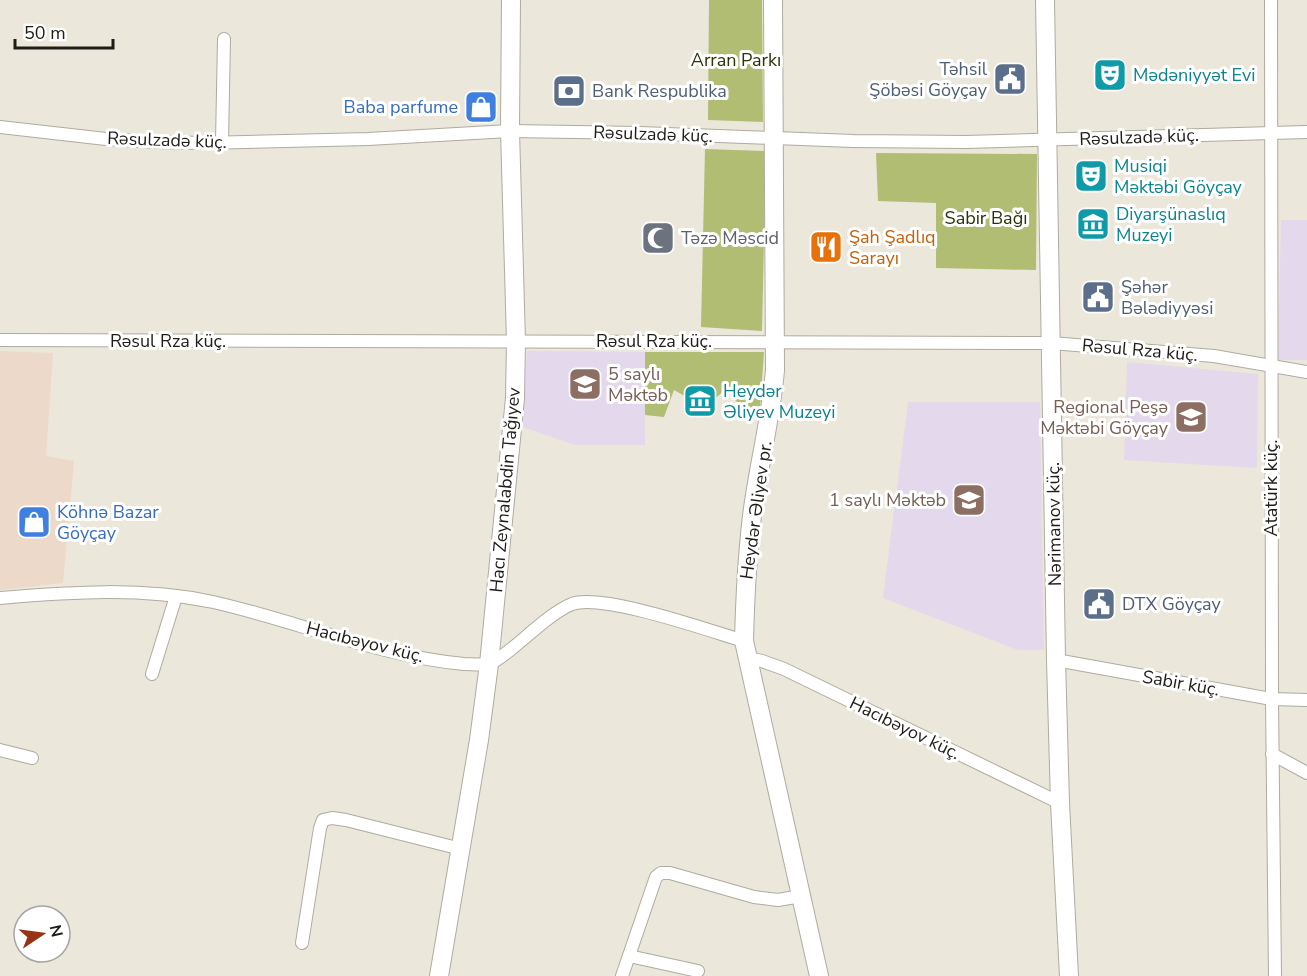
<svg xmlns="http://www.w3.org/2000/svg" width="1307" height="976" viewBox="0 0 1307 976" font-family="'Nunito Sans',sans-serif">
<rect width="100%" height="100%" fill="#ebe7da"/>
<!-- commercial -->
<path fill="#ecd9c9" d="M0 351 53 353 46 456 74 461 63 583 0 590Z"/>
<!-- education -->
<g fill="#e4d8ec">
<path d="M1281 220H1307V360H1278Z"/>
<path d="M527 351 645 352V445H575L523 427Z"/>
<path d="M1127 362 1258 374 1257 468 1124 460Z"/>
<path d="M908 402H1040L1044 650H1018L883 598Z"/>
</g>
<!-- green -->
<g fill="#b0bd73">
<path d="M709 0H762L763 122 708 120Z"/>
<path d="M705 149 766 151 762 331 701 327Z"/>
<path d="M876 153 1037 154 1036 270 936 268V203L878 201Z"/>
<path d="M645 352H764L760 408H742L726 389 710 403 702 389 690 399 674 390 664 417 645 415Z"/>
</g>
<g fill="none" stroke-linecap="round" stroke-linejoin="round">
<!-- street casing -->
<g stroke="#afab9f" stroke-width="14">
<g id="street">
<path d="M1271 0 1272 699 1275 976"/>
<path d="M0 127 106 139 156 142 203 143 368 139 510 131 640 133 853 141 966 142 1307 132"/>
<path d="M222 142 224 39"/>
<path d="M0 340 1051 343 1214 356 1307 372"/>
<path d="M0 598C71 592 142 587 213 602 297 621 378 656 464 664 471 664 480 665 487 664 495 663 503 655 510 650 528 636 552 612 572 604 603 593 710 631 744 641"/>
<path d="M747 658 762 661 784 669 1060 803"/>
<path d="M1056 660 1272 699 1307 700"/>
<path d="M152 674 176 596"/>
<path d="M0 750 32 758"/>
<path d="M1272 754 1307 773"/>
<path d="M302 943 320 828 323 820 332 818 346 820 461 849"/>
<path d="M629 956 698 971"/>
<path d="M622 976 656 877 661 873H670L754 897 778 900 801 896"/>
</g>
</g>
<!-- secondary casing -->
<g stroke="#afab9f" stroke-width="20">
<g id="secondary">
<path d="M773 0 775 370C771 419 758 467 752 516 747 558 745 599 744 641L819 976"/>
<path d="M1045 0 1056 660 1060 803 1069 976"/>
<path d="M439 976 479 740 489 664 515 398 516 341 510 131 511 0"/>
</g>
</g>
<!-- street -->
<use href="#street" stroke="#fff" stroke-width="12"/>
<!-- secondary -->
<use href="#secondary" stroke="#fff" stroke-width="18"/>
</g>
<!-- icons -->
<defs>
<g id="theatre-square" transform="scale(1.725)"><rect x="-9" y="-9" width="18" height="18" rx="4" fill="#0f9aa8" stroke="#fff"/><path d="M-5-5.5Q0-4 5-5.5V0Q5 5 0 6Q-5 5-5 0ZM-3.3-2.5H-1v1.5H-3.3ZM1-2.5H3.3v1.5H1ZM-2.8 1Q0 5.5 2.8 1Z" fill="#fff"/></g>
<g id="civic-square" transform="scale(1.725)"><rect x="-9" y="-9" width="18" height="18" rx="4" fill="#5c6f8a" stroke="#fff"/><path d="M-.6-6.5H3V-4.5H.6V-3L4-1V1h2V6H-6V1h2V-1L-.6-3ZM-1.2 2.5V6h2.4V2.5Z" fill="#fff"/></g>
<g id="bank-square" transform="scale(1.725)"><rect x="-9" y="-9" width="18" height="18" rx="4" fill="#5c6f8a" stroke="#fff"/><path d="M-6-4H6V4H-6ZM0-2.3a2.3 2.3 0 1 0 0 4.6a2.3 2.3 0 1 0 0-4.6Z" fill="#fff"/></g>
<g id="shop-square" transform="scale(1.725)"><rect x="-9" y="-9" width="18" height="18" rx="4" fill="#3f7fe0" stroke="#fff"/><path d="M-5-2.5h2.3a2.7 3.5 0 0 1 5.4 0H5L5.5 6h-11ZM-1.5-2.5h3a1.5 2.3 0 0 0-3 0Z" fill="#fff"/></g>
<g id="museum-square" transform="scale(1.725)"><rect x="-9" y="-9" width="18" height="18" rx="4" fill="#0f9aa8" stroke="#fff"/><path d="M0-6L6-3V-2H-6V-3ZM-5-1h2V3h-2ZM-1-1h2V3h-2ZM3-1h2V3H3ZM-6 4H6V6H-6Z" fill="#fff"/></g>
<g id="mosque-square" transform="scale(1.725)"><rect x="-9" y="-9" width="18" height="18" rx="4" fill="#6b7280" stroke="#fff"/><path d="M3.5-4.9A6 6 0 1 0 3.5 4.9A5 5 0 1 1 3.5-4.9Z" fill="#fff"/></g>
<g id="restaurant-square" transform="scale(1.725)"><rect x="-9" y="-9" width="18" height="18" rx="4" fill="#e8710a" stroke="#fff"/><path d="M-5-6h1v4h1v-4h1v4h1v-4h1v5L-1.5 .5V6h-2V.5L-5-1ZM5-6V6H3V1.5H1.5Q1.5-4 5-6Z" fill="#fff"/></g>
<g id="school-square" transform="scale(1.725)"><rect x="-9" y="-9" width="18" height="18" rx="4" fill="#8d6e63" stroke="#fff"/><path d="M0-5L7-2L0 1L-7-2ZM-4 1L0 2.5L4 1V4Q0 6-4 4Z" fill="#fff"/></g>
<g id="university-square" transform="scale(1.725)"><rect x="-9" y="-9" width="18" height="18" rx="4" fill="#8d6e63" stroke="#fff"/><path d="M0-5L7-2L0 1L-7-2ZM-4 1L0 2.5L4 1V4Q0 6-4 4Z" fill="#fff"/></g>
</defs>
<g fill-rule="evenodd">
<use href="#theatre-square" x="1110" y="75"/>
<use href="#civic-square" x="1010" y="79"/>
<use href="#bank-square" x="569" y="91"/>
<use href="#shop-square" x="481" y="107"/>
<use href="#theatre-square" x="1091" y="176"/>
<use href="#museum-square" x="1093" y="224"/>
<use href="#mosque-square" x="658" y="238"/>
<use href="#restaurant-square" x="826" y="247"/>
<use href="#civic-square" x="1098" y="297"/>
<use href="#school-square" x="585" y="384"/>
<use href="#museum-square" x="700" y="401"/>
<use href="#university-square" x="1191" y="417"/>
<use href="#school-square" x="969" y="500"/>
<use href="#shop-square" x="34" y="522"/>
<use href="#civic-square" x="1099" y="604"/>
</g>
<g text-anchor="middle" stroke-width="6" stroke-linejoin="round" paint-order="stroke">
<!-- park labels -->
<g font-size="18" fill="#2c3206" stroke="#fff">
<text x="736" y="66">Arran Parkı</text>
<text x="986" y="224">Sabir Bağı</text>
</g>
<!-- service labels -->
<g font-size="18" fill="#4e5e75" stroke="#fff" text-anchor="start">
<text x="987" y="75" text-anchor="end">Təhsil<tspan x="987" dy="21">Şöbəsi Göyçay</tspan></text>
<text x="592" y="97">Bank Respublika</text>
<text x="1121" y="293">Şəhər<tspan x="1121" dy="21">Bələdiyyəsi</tspan></text>
<text x="1122" y="610">DTX Göyçay</text>
</g>
<!-- culture labels -->
<g font-size="18" fill="#0d838f" stroke="#fff" text-anchor="start">
<text x="1133" y="81">Mədəniyyət Evi</text>
<text x="1114" y="172">Musiqi<tspan x="1114" dy="21">Məktəbi Göyçay</tspan></text>
<text x="1116" y="220">Diyarşünaslıq<tspan x="1116" dy="21">Muzeyi</tspan></text>
<text x="723" y="397">Heydər<tspan x="723" dy="21">Əliyev Muzeyi</tspan></text>
</g>
<!-- shop labels -->
<g font-size="18" fill="#366cbe" stroke="#fff" text-anchor="end">
<text x="458" y="113">Baba parfume</text>
<text x="57" y="518" text-anchor="start">Köhnə Bazar<tspan x="57" dy="21">Göyçay</tspan></text>
</g>
<!-- street labels -->
<g font-size="18" fill="#1e1d18" stroke="#fff">
<text transform="translate(653 134) rotate(2)" y="6">Rəsulzadə küç.</text>
<text transform="translate(1139 137) rotate(-2)" y="6">Rəsulzadə küç.</text>
<text transform="translate(167 140) rotate(2)" y="6">Rəsulzadə küç.</text>
<text x="168" y="347">Rəsul Rza küç.</text>
<text x="654" y="347">Rəsul Rza küç.</text>
<text transform="translate(1140 350) rotate(5)" y="6">Rəsul Rza küç.</text>
<text transform="translate(1271 488) rotate(-90)" y="6">Atatürk küç.</text>
<text transform="translate(505 490) rotate(-85)" y="6">Hacı Zeynalabdin Tağıyev</text>
<text transform="translate(756 510) rotate(-82)" y="6">Heydər Əliyev pr.</text>
<text transform="translate(1054 524) rotate(-91)" y="6">Nərimanov küç.</text>
<text transform="translate(365 642) rotate(14)" y="6">Hacıbəyov küç.</text>
<text transform="translate(1181 683) rotate(10)" y="6">Sabir küç.</text>
<text transform="translate(905 728) rotate(26)" y="6">Hacıbəyov küç.</text>
</g>
<!-- food labels -->
<g font-size="18" fill="#c56008" stroke="#fff" text-anchor="start">
<text x="849" y="243">Şah Şadlıq<tspan x="849" dy="21">Sarayı</tspan></text>
</g>
<!-- worship labels -->
<g font-size="18" fill="#5b616d" stroke="#fff" text-anchor="start">
<text x="681" y="244">Təzə Məscid</text>
</g>
<!-- education labels -->
<g font-size="18" fill="#785e54" stroke="#fff" text-anchor="end">
<text x="608" y="380" text-anchor="start">5 saylı<tspan x="608" dy="21">Məktəb</tspan></text>
<text x="1168" y="413">Regional Peşə<tspan x="1168" dy="21">Məktəbi Göyçay</tspan></text>
<text x="946" y="506">1 saylı Məktəb</text>
</g>
</g>
<!-- north arrow -->
<g transform="translate(42 934) rotate(77)"><circle r="28" fill="#ffffff" stroke="#a5a5a3" stroke-width="1.5"/>
<path d="M0-4.5L10 22L0 15L-10 22Z" fill="#9a3215"/>
<text y="-9" font-size="16" font-weight="bold" text-anchor="middle" fill="#1e1d18">N</text>
</g>
<!-- scale -->
<path d="M15 39v9h98v-9" fill="none" stroke="#1e1d18" stroke-width="3"/>
<text x="24" y="39" font-size="18" fill="#1e1d18" stroke="#ffffff" stroke-width="4.5" paint-order="stroke">50 m</text>
</svg>
